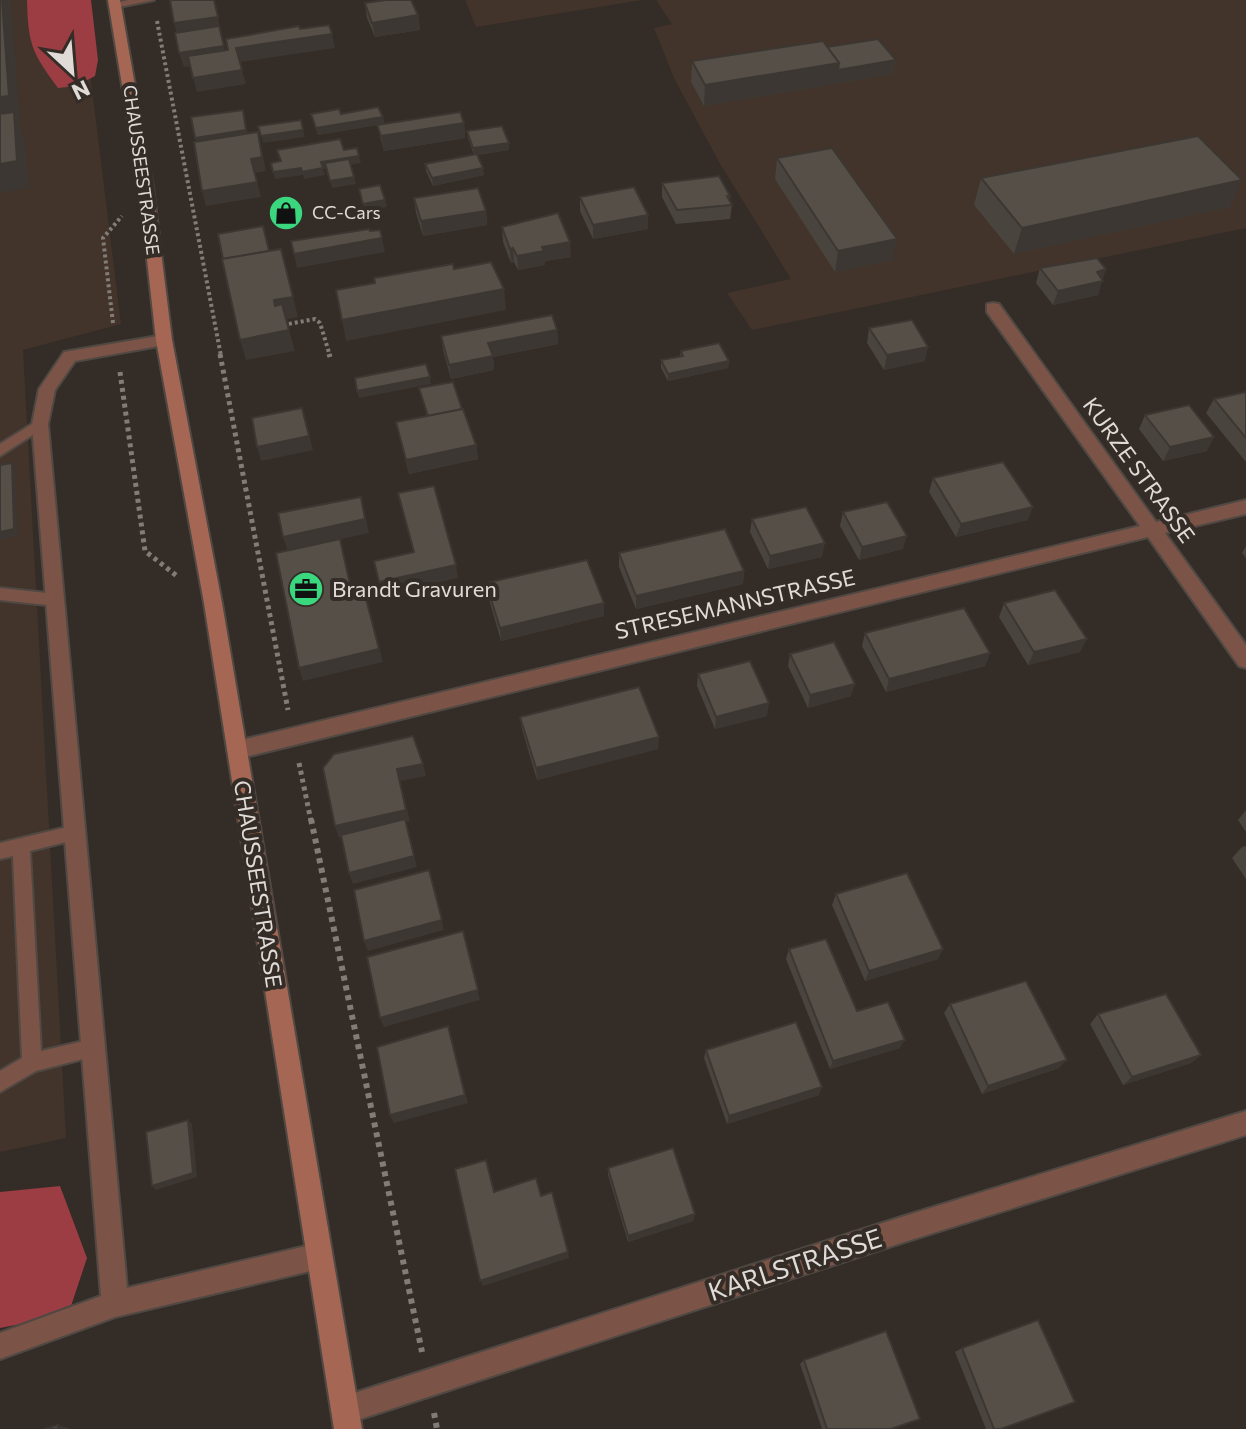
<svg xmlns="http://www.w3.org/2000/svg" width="1246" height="1429" viewBox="0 0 1246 1429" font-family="Commissioner,sans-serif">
<rect width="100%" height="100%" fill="#342c27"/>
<!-- built -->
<g fill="#42342b">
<path d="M0 0H81L121 324 23 350 66 1138 0 1152Z"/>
<path d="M465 0H642L476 27Z"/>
<path d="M656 0H1246V228L752 330 727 293 791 279 719 162 674 78 654 28 672 24Z"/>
</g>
<!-- forest -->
<g fill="#9b3d43">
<path d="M27 0H91L98 60 95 76 76 86 58 88C32 53 28 44 27 0Z"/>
<path d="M60 1186 87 1258 68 1315 0 1328V1192Z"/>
</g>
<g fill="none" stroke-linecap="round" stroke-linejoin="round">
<!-- lane casing -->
<g stroke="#504843" stroke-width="4">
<g id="lane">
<path d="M128 0H154L114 8 109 5Z"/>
<path d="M40 419 45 421V427L0 456V444Z"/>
<path d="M0 588 56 594 64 600 56 606 0 600Z"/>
<path d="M76 825 82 828 85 833 82 838 30 851 41 1051 92 1039 99 1041 101 1048 99 1055 36 1071 0 1092V1071L22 1058 13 856 0 859V843Z"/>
</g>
</g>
<!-- street casing -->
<g stroke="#504843" stroke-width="4">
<g id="street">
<path d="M993 303 999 304 1156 522 1246 500V514L1165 533 1246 645V668L1239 666 1148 537 237 759 230 756 227 750 230 744 237 741 1140 526 987 312V304Z"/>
<path d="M164 335 170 336V344L75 361 55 390 48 424 127 1288 319 1243 328 1247 332 1256 328 1265 319 1269 115 1317 0 1359V1333L101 1296 32 424 39 389 64 352Z"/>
<path d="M1246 1111V1135L898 1244 345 1424 335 1420 331 1410 335 1400 345 1396 898 1218Z"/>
</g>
</g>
<!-- secondary casing -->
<g stroke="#504843" stroke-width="4">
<path id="secondary" d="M108 0H120L153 188 172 340 222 603 362 1429H334L204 603 156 340 139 188Z"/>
</g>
<!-- path-far2 -->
<g stroke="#827c77" stroke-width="4" stroke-dasharray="3 3" stroke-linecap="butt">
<path d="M157 21 221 356"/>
<path d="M113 323 103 238 122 216"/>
<path d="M283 325 315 319 320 323 330 356"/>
</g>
<!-- path-far1 -->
<g stroke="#827c77" stroke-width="5" stroke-dasharray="4 4" stroke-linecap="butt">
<path d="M220 354 288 710"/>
<path d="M329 354 330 357"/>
<path d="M120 372 145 551 177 576"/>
<path d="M299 763 311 821"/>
</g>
<!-- path -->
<g stroke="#827c77" stroke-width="6" stroke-dasharray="5 5" stroke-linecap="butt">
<path d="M311 819 422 1352"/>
<path d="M434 1413 437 1429"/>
</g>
<!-- lane -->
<use href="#lane" fill="#7b5447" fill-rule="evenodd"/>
<!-- street -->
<use href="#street" fill="#7b5447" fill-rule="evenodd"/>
<!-- secondary -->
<use href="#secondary" fill="#a56754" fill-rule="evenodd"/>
</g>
<!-- wall -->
<g fill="#49443d">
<path d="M365 3 418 15 420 30 375 37 367 18Z"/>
<path d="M827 47 896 60 893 74 704 106 691 82 692 61Z"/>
<path d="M311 114H341L383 117 384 124 464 123 465 138 384 151 377 125 318 135Z"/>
<path d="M467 131 509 143V150L477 155 484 175 433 186 426 171 425 164 474 155 468 138Z"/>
<path d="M777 158 893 260 835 272 775 179Z"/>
<path d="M981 178 1230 207 1014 254 974 205Z"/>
<path d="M662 183 730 196 729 201 732 205 730 219 676 224 662 197Z"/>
<path d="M580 197 648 215V229L593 239 580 211Z"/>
<path d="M414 198 486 211 487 225 423 236 416 213Z"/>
<path d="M502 227 571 257 545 261V265L518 270 514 262 511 263 503 242Z"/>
<path d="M1040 268 1102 279 1098 295 1053 305 1036 283Z"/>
<path d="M869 328 925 361 884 370 867 343Z"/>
<path d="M557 330 558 344 493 357 494 370 451 379 443 350 441 336Z"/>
<path d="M681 351 729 361 728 368 668 381 661 368V360L680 356Z"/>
<path d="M419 388 462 409 476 445 478 459 409 474 396 422 427 416Z"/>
<path d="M1246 392V462L1206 413 1214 399Z"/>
<path d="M1145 415 1207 451 1163 461 1139 429Z"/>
<path d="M933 478 1028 520 956 537 929 492Z"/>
<path d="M843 512 903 549 859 560 840 526Z"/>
<path d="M752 519 822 557 768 569 750 532Z"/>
<path d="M1246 546V558L1242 553Z"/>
<path d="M619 553 744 571 743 584 636 609 619 567Z"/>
<path d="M486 583 604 616 501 641 488 596Z"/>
<path d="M1004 603 1080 652 1028 665 999 617Z"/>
<path d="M865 633 990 653 985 666 886 692 862 646Z"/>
<path d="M790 654 851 696 808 708 788 666Z"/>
<path d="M698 674 767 716 715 729 697 686Z"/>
<path d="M520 717 658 749 537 780 522 729Z"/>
<path d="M1246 810V832L1238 820Z"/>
<path d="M1246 846V879L1232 858 1242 847Z"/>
<path d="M836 894 938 959 865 981 832 905Z"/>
<path d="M789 949 857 1011 900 1048 830 1069 786 959Z"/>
<path d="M950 1004 1059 1068 982 1094 944 1013Z"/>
<path d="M1098 1014 1201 1055 1191 1063 1123 1085 1090 1024Z"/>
<path d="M706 1050 819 1095 727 1124 704 1058Z"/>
<path d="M608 1168 695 1214 693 1221 628 1242 608 1175Z"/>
<path d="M962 1348 1001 1429H986L955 1352Z"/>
<path d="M804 1360 920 1419 893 1429H822L800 1364Z"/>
</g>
<!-- shaded-wall -->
<g fill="#3c3732">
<path d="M2 0H11L20 122 18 123 25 139 29 188 0 193V97Z"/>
<path d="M214 0 227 60 184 67 179 53 178 37 174 23Z"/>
<path d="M418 15 420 30 375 37 372 23Z"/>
<path d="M332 34 335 48 240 62 236 48Z"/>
<path d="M896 60 893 74 704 106 705 85 839 63Z"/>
<path d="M242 70 246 84 197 92 193 78Z"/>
<path d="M243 110 250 145 200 153 195 138Z"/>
<path d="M383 117 384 124 318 135 316 128Z"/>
<path d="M464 123 465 138 384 151 381 136Z"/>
<path d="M303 130 305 137 263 143 261 136Z"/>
<path d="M258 132 266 171 254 173 251 159Z"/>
<path d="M509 143V150L474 155 473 148Z"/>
<path d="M359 156 361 163 323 169 325 175 304 179 303 175 275 179 273 172 301 168 321 162Z"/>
<path d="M483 168 484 175 433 186 432 178Z"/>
<path d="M354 177 356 184 332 188 330 181Z"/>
<path d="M1242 180 1230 207 1014 254 1022 228Z"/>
<path d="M257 182 261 197 206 206 202 191Z"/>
<path d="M385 200 387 207 365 211 363 204Z"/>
<path d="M486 211 487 225 423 236 421 221Z"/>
<path d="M648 215V229L593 239V225Z"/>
<path d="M382 238 385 252 297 268 294 254Z"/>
<path d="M897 239 893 260 835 272 838 251Z"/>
<path d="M570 242 571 257 545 261V265L518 270 517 256 542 247Z"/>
<path d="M513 248 514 262 511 263 510 249Z"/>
<path d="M281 249 298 317 279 321 274 300Z"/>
<path d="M1106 269 1098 295 1053 305 1058 291Z"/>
<path d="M504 289 506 310 346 341 342 320Z"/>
<path d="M289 330 295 351 246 360 240 340Z"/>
<path d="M557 330 558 344 493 357 494 370 451 379 449 365 488 343Z"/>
<path d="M928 347 925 361 884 370 887 355Z"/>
<path d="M729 361 728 368 668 381V374Z"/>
<path d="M430 377 431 384 359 398 357 391Z"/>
<path d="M302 408 313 450 261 461 257 447Z"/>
<path d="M1214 437 1207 451 1163 461 1170 447Z"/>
<path d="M476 445 478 459 409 474 406 460Z"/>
<path d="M12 463 15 470 18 536 0 540V532Z"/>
<path d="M361 497 369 533 288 551 283 537Z"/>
<path d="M1033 507 1028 520 956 537 961 524Z"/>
<path d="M907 536 903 549 859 560 862 547Z"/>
<path d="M825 543 822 557 768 569 770 556Z"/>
<path d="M456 565 458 578 382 595 379 582Z"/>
<path d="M744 571 743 584 636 609V596Z"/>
<path d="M363 587 383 662 303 681 299 668Z"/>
<path d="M604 603V616L501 641 500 628Z"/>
<path d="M1087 639 1080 652 1028 665 1034 652Z"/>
<path d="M990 653 985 666 886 692 889 679Z"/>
<path d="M855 684 851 696 808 708 810 695Z"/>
<path d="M769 703 767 716 715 729 716 717Z"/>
<path d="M659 737 658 749 537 780 536 768Z"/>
<path d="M423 764 426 776 400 781 410 821 406 822 417 867 353 884 349 873 406 822 339 838 335 826 397 769Z"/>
<path d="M429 870 444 930 368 951 364 941Z"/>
<path d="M463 931 480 1000 384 1027 380 1018Z"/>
<path d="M943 949 938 959 865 981 869 971Z"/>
<path d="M448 1026 468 1103 394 1123 390 1115Z"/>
<path d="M905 1040 900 1048 830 1069 833 1061Z"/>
<path d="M1201 1055 1191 1063 1123 1085 1132 1077Z"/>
<path d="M1067 1060 1059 1068 982 1094 988 1086Z"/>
<path d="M822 1087 819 1095 727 1124 729 1116Z"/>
<path d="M188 1120 192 1124 197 1177 156 1190 152 1186Z"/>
<path d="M695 1214 693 1221 628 1242V1236Z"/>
<path d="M568 1252 569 1258 483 1286 480 1281Z"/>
<path d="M58 1425 69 1428V1429H58Z"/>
</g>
<!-- building -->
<g fill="#554f47" stroke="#3c3732" stroke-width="2">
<path d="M0 0H2L9 96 0 97Z"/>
<path d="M170 0H214L218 17 174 23Z"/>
<path d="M386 0H411L418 15 372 23 365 3Z"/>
<path d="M329 25 332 34 236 48 242 70 193 78 188 56 228 50 226 39 299 26 300 29Z"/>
<path d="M219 26 224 46 179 53 175 33Z"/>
<path d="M878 39 896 60 838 70 839 63 827 47Z"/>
<path d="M823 41 839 63 705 85 692 61Z"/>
<path d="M378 107 383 117 316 128 311 114 339 109 341 114Z"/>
<path d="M243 110 246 130 195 138 191 117Z"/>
<path d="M14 112 17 161 0 164V114Z"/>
<path d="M460 112 464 123 381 136 377 125Z"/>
<path d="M301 120 303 130 261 136 258 126Z"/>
<path d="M502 126 509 143 473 148 467 131Z"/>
<path d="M258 132 262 157 251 159 257 182 202 191 194 142Z"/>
<path d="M1198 136 1242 180 1022 228 981 178Z"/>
<path d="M340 139 344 150 357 148 359 156 321 162 323 168 302 172 301 168 273 172 271 163 281 161 277 150Z"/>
<path d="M832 148 897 239 838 251 777 158Z"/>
<path d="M477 154 483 168 432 178 425 164Z"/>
<path d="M349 159 354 177 330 181 325 163Z"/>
<path d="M719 176 730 196H727L732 205 677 210 662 183Z"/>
<path d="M380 185 385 200 363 204 359 189Z"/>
<path d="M634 187 648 215 593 225 580 197Z"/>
<path d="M478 188 486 211 421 221 414 198Z"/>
<path d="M558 213 570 242 542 247 544 251 517 256 513 248 510 249 502 227Z"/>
<path d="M263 226 269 251 223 259 218 234Z"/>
<path d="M369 229 370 231 380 230 382 238 294 254 291 241Z"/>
<path d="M281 249 293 297 274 300 275 306 282 304 289 330 240 340 222 259Z"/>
<path d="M1097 258 1106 269 1097 272 1103 281 1058 291 1040 268Z"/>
<path d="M491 262 504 289 342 320 336 290 375 283 374 278 453 264 454 269Z"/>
<path d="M552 315 557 330 488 343 493 356 449 365 441 336Z"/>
<path d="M912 320 928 347 887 355 869 328Z"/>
<path d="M719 343 729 361 668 374 661 360 683 356 681 351Z"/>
<path d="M426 364 430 377 357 391 355 378Z"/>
<path d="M453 382 462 409 428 416 419 388Z"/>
<path d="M1246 392V438L1214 399Z"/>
<path d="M1189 405 1214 437 1170 447 1145 415Z"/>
<path d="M302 408 309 436 257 447 252 418Z"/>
<path d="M463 409 476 445 406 460 396 422Z"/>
<path d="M1003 462 1033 507 961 524 933 478Z"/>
<path d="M12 463 14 529 0 532V465Z"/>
<path d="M434 486 456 565 379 582 374 561 414 552 398 493Z"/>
<path d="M361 497 365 519 283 537 278 513Z"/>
<path d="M887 502 907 536 862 547 843 512Z"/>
<path d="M806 507 825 543 770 556 752 519Z"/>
<path d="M725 529 744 571 636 596 619 553Z"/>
<path d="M340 539 351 589 363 587 379 649 299 668 276 553Z"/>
<path d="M587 560 604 603 500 628 486 583Z"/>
<path d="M1055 590 1087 639 1034 652 1004 603Z"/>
<path d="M964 608 990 653 889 679 865 633Z"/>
<path d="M834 642 855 684 810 695 790 654Z"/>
<path d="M750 661 769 703 716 717 698 674Z"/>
<path d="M639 687 659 737 536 768 520 717Z"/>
<path d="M413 736 423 764 397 769 406 810 335 826 323 768 334 754Z"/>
<path d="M405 819 414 856 349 873 341 835Z"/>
<path d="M429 870 442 920 364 941 354 890Z"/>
<path d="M907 873 943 949 869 971 836 894Z"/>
<path d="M463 931 478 990 380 1018 367 957Z"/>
<path d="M826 939 857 1011 888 1002 905 1040 833 1061 789 949Z"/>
<path d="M1026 981 1067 1060 988 1086 950 1004Z"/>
<path d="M1166 994 1201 1055 1132 1077 1098 1014Z"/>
<path d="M796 1022 822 1087 729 1116 706 1050Z"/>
<path d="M448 1026 465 1095 390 1115 377 1047Z"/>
<path d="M188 1120 193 1173 152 1186 146 1132Z"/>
<path d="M673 1148 695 1214 628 1236 608 1168Z"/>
<path d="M486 1160 494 1192 536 1178 541 1196 552 1192 568 1252 480 1281 455 1169Z"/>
<path d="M1038 1320 1075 1402 1001 1429H994L962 1348Z"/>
<path d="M886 1331 920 1419 891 1429H827L804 1360Z"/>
<path d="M58 1425V1429H44Z"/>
</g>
<!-- icons -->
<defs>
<g id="shop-disc" transform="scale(1.8)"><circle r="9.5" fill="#3ad77f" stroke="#342c27"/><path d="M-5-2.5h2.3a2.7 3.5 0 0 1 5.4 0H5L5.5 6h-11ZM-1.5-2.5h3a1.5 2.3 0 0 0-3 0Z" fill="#111"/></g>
<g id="office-disc" transform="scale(1.8)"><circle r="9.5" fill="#3ad77f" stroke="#342c27"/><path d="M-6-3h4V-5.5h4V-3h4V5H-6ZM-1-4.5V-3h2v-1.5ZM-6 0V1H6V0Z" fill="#111"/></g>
</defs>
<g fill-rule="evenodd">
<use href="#shop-disc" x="286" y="213"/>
<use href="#office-disc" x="306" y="589"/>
</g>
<g text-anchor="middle" stroke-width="8" stroke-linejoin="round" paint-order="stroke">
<!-- far-street labels -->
<g font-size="18" fill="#e0dbd7" stroke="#342c27">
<text transform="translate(141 170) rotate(82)" y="6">CHAUSSEESTRASSE</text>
</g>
<!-- far-poi labels -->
<g font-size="18" fill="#e0dbd7" stroke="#342c27" text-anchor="start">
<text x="312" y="219">CC-Cars</text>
</g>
<!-- street labels -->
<g font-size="22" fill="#e0dbd7" stroke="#342c27">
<text transform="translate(1139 470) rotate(54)" y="8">KURZE STRASSE</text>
<text transform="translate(735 604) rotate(-13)" y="8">STRESEMANNSTRASSE</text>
<text transform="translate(258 884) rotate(81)" y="8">CHAUSSEESTRASSE</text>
</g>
<!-- poi labels -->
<g font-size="22" fill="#e0dbd7" stroke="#342c27" text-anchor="start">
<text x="332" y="597">Brandt Gravuren</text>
</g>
<!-- near-street labels -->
<g font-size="26" fill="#e0dbd7" stroke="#342c27">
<text transform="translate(795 1265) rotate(-18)" y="9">KARLSTRASSE</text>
</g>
</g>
<!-- north arrow -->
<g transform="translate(72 72) rotate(154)" stroke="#342c27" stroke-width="6" paint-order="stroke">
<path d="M0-6L14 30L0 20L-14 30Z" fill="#e0dbd7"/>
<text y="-12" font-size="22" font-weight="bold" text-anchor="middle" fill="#e0dbd7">N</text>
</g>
</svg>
